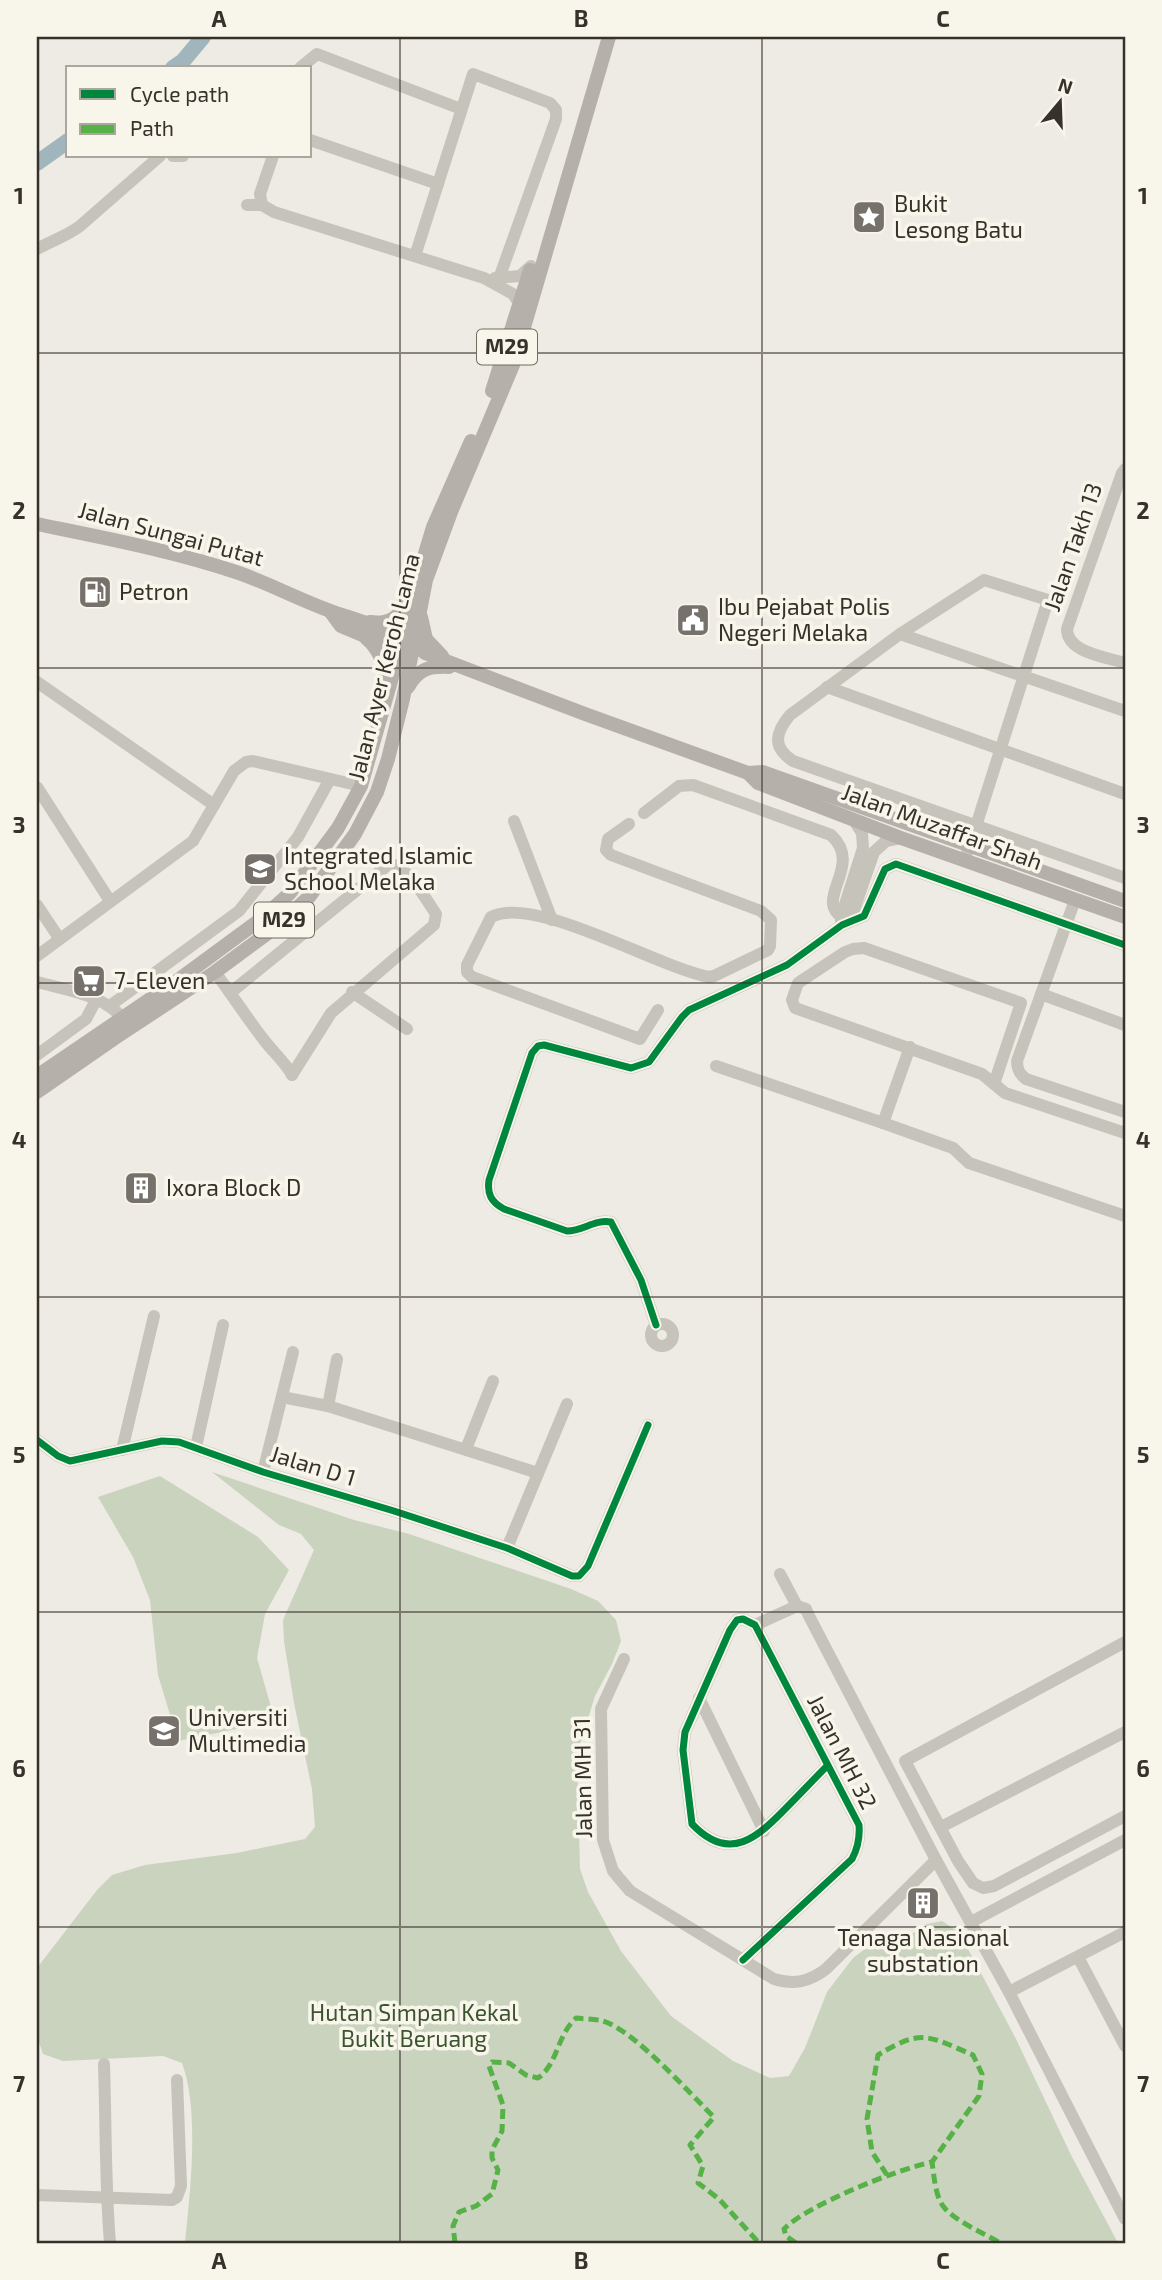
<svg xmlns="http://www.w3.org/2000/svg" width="1162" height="2280" viewBox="0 0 1162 2280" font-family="'Exo 2',sans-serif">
<rect width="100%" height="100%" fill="#edebe3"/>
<!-- green -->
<g fill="#c9d3be">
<path d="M212 1472 354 1520 409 1534 571 1589 598 1601 616 1620 621 1641 612 1664 595 1696 577 1754 580 1869 588 1892 621 1951 671 2016 733 2061 770 2078 789 2076 805 2048 827 1992 853 1958 881 1937 912 1934 927 1924 942 1921 959 1932 1015 2037 1071 2155 1118 2243H185C190 2191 200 2112 182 2063L163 2056 63 2061 43 2054 37 2036V1968L97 1890 112 1875 145 1865 237 1853 305 1839 315 1827 312 1789 294 1703 284 1641 283 1620 314 1550 301 1534 279 1525Z"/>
<path d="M160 1476 258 1537 289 1570 265 1614 257 1658 275 1721 178 1741 158 1675 150 1600 133 1557 98 1497Z"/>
</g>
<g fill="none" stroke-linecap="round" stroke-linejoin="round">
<!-- river -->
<g stroke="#a1b5bc" stroke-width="16">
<path d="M173 68 183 61 203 37"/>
<path d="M37 163 68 141"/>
</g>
<!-- minor -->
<g stroke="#c6c3bb" stroke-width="12">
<path d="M300 68 317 54 461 109"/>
<path d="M310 140 438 184"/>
<path d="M173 156H183"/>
<path d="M247 205H262L274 212 484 278 513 294 520 305"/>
<path d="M262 205 260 194 273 156"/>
<path d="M37 249C51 241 67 236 80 226L160 156"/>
<path d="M415 256 473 74 550 103 556 110V119L497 284"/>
<path d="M495 278 520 276 531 266"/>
<path d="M1125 469 1122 473 1067 629C1067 653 1107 657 1125 663"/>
<path d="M900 634 1125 711"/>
<path d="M37 682 214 805"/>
<path d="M827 687 1125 794"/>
<path d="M37 787 110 901"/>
<path d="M644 813 679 786 693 785 831 835C867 868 805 903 850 921"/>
<path d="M514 821 552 920"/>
<path d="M629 824 608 839 606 850 611 855 761 911 771 920 770 946 768 950 714 976 709 977C659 968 534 894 491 917L467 965V972L472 977 640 1039 658 1010"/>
<path d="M967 853 976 826 1048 600 984 580 900 634 790 715C775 733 772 747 793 761L1125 878"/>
<path d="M1075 900 1017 1061C1017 1069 1019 1074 1026 1079L1125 1112"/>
<path d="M37 905 59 938"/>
<path d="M850 921 874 852 886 841 901 838"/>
<path d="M841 922V917L863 848 862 833 854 820"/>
<path d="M37 956 193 841 234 771 246 762 253 761 361 786"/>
<path d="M215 972C232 995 247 1018 264 1040 273 1052 286 1063 292 1075"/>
<path d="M37 982C67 990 100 994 122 1017"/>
<path d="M352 992 407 1029"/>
<path d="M230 993 389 864C407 864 426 900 436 914L434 925 331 1013 292 1075"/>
<path d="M1041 994 1125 1025"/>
<path d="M111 1005 239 911 298 837 330 779"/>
<path d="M37 1055 86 1019 97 998"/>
<path d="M716 1066 883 1123 910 1047"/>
<path d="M994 1084 1021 1003 864 948 853 949 845 952 798 983 792 1000 795 1008 982 1074 1005 1093 1125 1133"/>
<path d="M883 1123 953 1148 969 1163 1125 1216"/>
<circle cx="662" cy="1335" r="11"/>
<path d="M656 1325 641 1280 611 1222C595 1219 583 1231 567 1231L504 1209C491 1202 487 1194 489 1180L532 1053 538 1046 544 1045 631 1068 649 1062 682 1017 689 1010 787 965 842 925 864 916 885 869 896 864 1125 945"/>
<path d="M282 1397 328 1406 538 1473"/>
<path d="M328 1406 337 1359"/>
<path d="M37 1440 58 1456 70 1461 162 1441 179 1442 263 1472 394 1511 507 1548 572 1576H579L588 1566 648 1425"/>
<path d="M196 1447 223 1325"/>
<path d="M466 1449 493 1381"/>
<path d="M122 1450 154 1316"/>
<path d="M263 1472 293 1352"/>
<path d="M507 1548 567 1404"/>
<path d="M780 1574 797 1606 806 1609 808 1614 936 1860 1009 1992 1125 2219"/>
<path d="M755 1625 797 1606"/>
<path d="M1125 1642 905 1761 958 1861 973 1883 983 1888 994 1886 1125 1816"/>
<path d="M624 1659 601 1709 603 1840 613 1871 630 1891 774 1979C794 1985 809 1982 826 1969L936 1860"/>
<path d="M699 1698 764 1831"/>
<path d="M941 1827 1125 1732"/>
<path d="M971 1922 1125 1840"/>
<path d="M1078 1957 1125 2046"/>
<path d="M743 1960 852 1859C858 1848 860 1838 859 1825L755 1625 743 1619 737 1620 730 1630 685 1732 683 1750 692 1824C730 1864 758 1837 788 1806 801 1793 814 1779 827 1766"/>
<path d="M1009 1992 1125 1932"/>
<path d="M104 2064C106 2124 105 2184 110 2243"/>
<path d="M37 2195 172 2200 177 2197 181 2186 177 2080"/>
</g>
<!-- major -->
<g stroke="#b5b1aa" stroke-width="14">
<path d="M492 391 530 270"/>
<path d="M37 524C105 538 174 551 239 573 270 584 298 599 328 610 361 622 399 631 425 653L585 714 748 773 763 772 1125 901"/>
<path d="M330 611 341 626 406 653"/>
<path d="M421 617 426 639 442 656"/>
<path d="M370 622C390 625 400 616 409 599"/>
<path d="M366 638C381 650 386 669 386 688"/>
<path d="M408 687C418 669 429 666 449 667"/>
<path d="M748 773 758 783 901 838 1125 917"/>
<path d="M37 1076 181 978 261 919 289 894 338 828 361 786 403 639 417 580 433 527 471 441"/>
<path d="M37 1092 115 1038 215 972 276 927 309 897 355 834 377 792 388 759 403 699 426 580 451 512 513 365 609 37"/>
</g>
<!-- quiet -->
<g stroke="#56b246" stroke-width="5" stroke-dasharray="10 5" stroke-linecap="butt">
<path d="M887 2175 872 2152 867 2119 878 2055C922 2028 928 2036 973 2055L982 2074 979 2096 932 2162"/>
<path d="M455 2243 453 2226 459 2212 476 2206 492 2194 498 2170 492 2158V2150L502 2131 503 2105 489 2066 492 2062 509 2063 526 2075 538 2078C558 2064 556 2037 576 2018 585 2019 595 2019 603 2021 635 2031 688 2092 714 2117L690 2145 703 2166 698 2183 719 2199 759 2243"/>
<path d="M796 2243 786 2236 784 2229C807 2205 898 2169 932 2162 934 2175 935 2195 943 2206 954 2221 984 2233 1000 2243"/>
</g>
<!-- cycleway casing -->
<g stroke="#f8f6eb" stroke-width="11">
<g id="cycleway">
<path d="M656 1325 641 1280 611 1222C595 1219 583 1231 567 1231L504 1209C491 1202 487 1194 489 1180L532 1053 538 1046 544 1045 631 1068 649 1062 682 1017 689 1010 787 965 842 925 864 916 885 869 896 864 1125 945"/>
<path d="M37 1440 58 1456 70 1461 162 1441 179 1442 263 1472 394 1511 507 1548 572 1576H579L588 1566 648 1425"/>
<path d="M743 1960 852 1859C858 1848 860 1838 859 1825L755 1625 743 1619 737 1620 730 1630 685 1732 683 1750 692 1824C730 1864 758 1837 788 1806 801 1793 814 1779 827 1766"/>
</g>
</g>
<!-- cycleway -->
<use href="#cycleway" stroke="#00873e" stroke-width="7"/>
</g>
<!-- grid -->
<path fill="none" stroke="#36312a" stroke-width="2" stroke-opacity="0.55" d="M400 37V2243M762 37V2243M37 353H1125M37 668H1125M37 983H1125M37 1297H1125M37 1612H1125M37 1927H1125"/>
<!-- icons -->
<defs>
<g id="sight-square" transform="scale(1.75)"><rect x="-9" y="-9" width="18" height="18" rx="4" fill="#76726b" stroke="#f8f6eb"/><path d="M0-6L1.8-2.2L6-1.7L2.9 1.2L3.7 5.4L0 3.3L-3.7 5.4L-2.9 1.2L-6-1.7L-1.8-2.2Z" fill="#fff"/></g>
<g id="fuel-square" transform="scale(1.75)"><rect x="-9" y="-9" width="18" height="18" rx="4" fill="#76726b" stroke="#f8f6eb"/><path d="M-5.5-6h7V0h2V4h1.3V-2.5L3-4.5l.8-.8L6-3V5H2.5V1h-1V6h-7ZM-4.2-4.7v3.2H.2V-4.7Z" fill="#fff"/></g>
<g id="civic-square" transform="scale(1.75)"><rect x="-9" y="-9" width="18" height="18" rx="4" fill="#76726b" stroke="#f8f6eb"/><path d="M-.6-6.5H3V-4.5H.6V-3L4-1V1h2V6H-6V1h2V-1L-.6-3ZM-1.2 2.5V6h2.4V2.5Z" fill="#fff"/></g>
<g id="school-square" transform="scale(1.75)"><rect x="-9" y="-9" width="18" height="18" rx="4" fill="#76726b" stroke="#f8f6eb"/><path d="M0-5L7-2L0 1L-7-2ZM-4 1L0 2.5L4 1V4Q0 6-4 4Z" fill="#fff"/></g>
<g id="supermarket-square" transform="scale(1.75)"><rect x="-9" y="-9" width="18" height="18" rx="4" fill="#76726b" stroke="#f8f6eb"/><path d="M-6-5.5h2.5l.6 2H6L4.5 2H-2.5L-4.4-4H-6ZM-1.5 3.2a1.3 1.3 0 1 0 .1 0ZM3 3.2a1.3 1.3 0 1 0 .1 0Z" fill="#fff"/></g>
<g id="building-square" transform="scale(1.75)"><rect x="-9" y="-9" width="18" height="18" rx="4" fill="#76726b" stroke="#f8f6eb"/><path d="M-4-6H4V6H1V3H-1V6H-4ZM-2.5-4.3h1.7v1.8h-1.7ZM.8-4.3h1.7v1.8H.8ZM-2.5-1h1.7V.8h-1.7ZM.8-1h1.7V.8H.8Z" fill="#fff"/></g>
<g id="university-square" transform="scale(1.75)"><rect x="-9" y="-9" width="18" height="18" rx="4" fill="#76726b" stroke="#f8f6eb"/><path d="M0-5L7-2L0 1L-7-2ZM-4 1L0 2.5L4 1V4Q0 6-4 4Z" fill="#fff"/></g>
</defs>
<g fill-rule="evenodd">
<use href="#sight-square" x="869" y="217"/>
<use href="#fuel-square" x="95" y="592"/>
<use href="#civic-square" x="693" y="620"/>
<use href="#school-square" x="260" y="869"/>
<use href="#supermarket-square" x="89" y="981"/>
<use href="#building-square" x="141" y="1188"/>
<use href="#university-square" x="164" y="1731"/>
<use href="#building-square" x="923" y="1903"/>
</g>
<g text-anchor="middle" stroke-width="7" stroke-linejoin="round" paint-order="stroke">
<!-- shield labels -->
<g fill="#f8f6eb" stroke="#706c64" stroke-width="2">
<rect x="477" y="329.5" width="60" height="35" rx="5"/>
<rect x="254" y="902.5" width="60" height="35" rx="5"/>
</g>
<g font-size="21" font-weight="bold" fill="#36312a">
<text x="507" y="354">M29</text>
<text x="284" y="927">M29</text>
</g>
<!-- poi labels -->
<g font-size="23" fill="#36312a" stroke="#f8f6eb" text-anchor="start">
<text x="894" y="212">Bukit<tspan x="894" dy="26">Lesong Batu</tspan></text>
<text x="119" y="600">Petron</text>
<text x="718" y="615">Ibu Pejabat Polis<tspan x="718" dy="26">Negeri Melaka</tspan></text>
<text x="284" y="864">Integrated Islamic<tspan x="284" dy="26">School Melaka</tspan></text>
<text x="114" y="989">7-Eleven</text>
<text x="166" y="1196">Ixora Block D</text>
<text x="188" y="1726">Universiti<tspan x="188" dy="26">Multimedia</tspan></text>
<text x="923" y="1946" text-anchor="middle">Tenaga Nasional<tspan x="923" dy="26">substation</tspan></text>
</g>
<!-- street labels -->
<g font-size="23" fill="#36312a" stroke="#f8f6eb">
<text transform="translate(171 534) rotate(15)" y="8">Jalan Sungai Putat</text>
<text transform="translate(1073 547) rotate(-71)" y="8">Jalan Takh 13</text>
<text transform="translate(384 667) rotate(-76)" y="8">Jalan Ayer Keroh Lama</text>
<text transform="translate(942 827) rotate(20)" y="8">Jalan Muzaffar Shah</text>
<text transform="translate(313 1466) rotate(17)" y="8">Jalan D 1</text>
<text transform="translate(842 1752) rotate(63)" y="8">Jalan MH 32</text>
<text transform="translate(583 1778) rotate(-91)" y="8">Jalan MH 31</text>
</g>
<!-- park labels -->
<g font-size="23" fill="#3d5330" stroke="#f8f6eb">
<text x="414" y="2021">Hutan Simpan Kekal<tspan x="414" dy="26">Bukit Beruang</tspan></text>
</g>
</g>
<!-- border -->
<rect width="1162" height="2280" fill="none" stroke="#f8f6eb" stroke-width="77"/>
<!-- legend -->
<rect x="66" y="66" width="245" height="91" fill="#f8f6eb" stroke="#aaa79e" stroke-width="2"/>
<rect x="80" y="89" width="35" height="10" fill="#00873e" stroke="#aaa79e" stroke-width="2"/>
<text x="130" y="102" font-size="21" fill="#36312a">Cycle path</text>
<rect x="80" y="124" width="35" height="10" fill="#56b246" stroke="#aaa79e" stroke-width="2"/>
<text x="130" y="136" font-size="21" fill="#36312a">Path</text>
<!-- north arrow -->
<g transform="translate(1060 102) rotate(19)" stroke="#f8f6eb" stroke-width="5" paint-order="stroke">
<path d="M0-5L12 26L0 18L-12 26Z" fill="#36312a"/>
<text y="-10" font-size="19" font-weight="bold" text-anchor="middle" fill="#36312a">N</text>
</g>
<rect x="38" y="38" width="1086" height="2204" fill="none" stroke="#36312a" stroke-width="2.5"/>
<g font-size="23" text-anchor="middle" font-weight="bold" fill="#36312a">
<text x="219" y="27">A</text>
<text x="581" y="27">B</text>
<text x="943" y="27">C</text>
<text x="19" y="204">1</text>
<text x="1143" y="204">1</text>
<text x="19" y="519">2</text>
<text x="1143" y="519">2</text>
<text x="19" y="833">3</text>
<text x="1143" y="833">3</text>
<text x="19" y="1148">4</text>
<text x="1143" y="1148">4</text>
<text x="19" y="1463">5</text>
<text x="1143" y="1463">5</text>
<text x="19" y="1777">6</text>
<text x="1143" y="1777">6</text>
<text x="19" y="2092">7</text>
<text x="1143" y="2092">7</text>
<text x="219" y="2269">A</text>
<text x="581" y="2269">B</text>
<text x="943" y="2269">C</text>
</g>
</svg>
